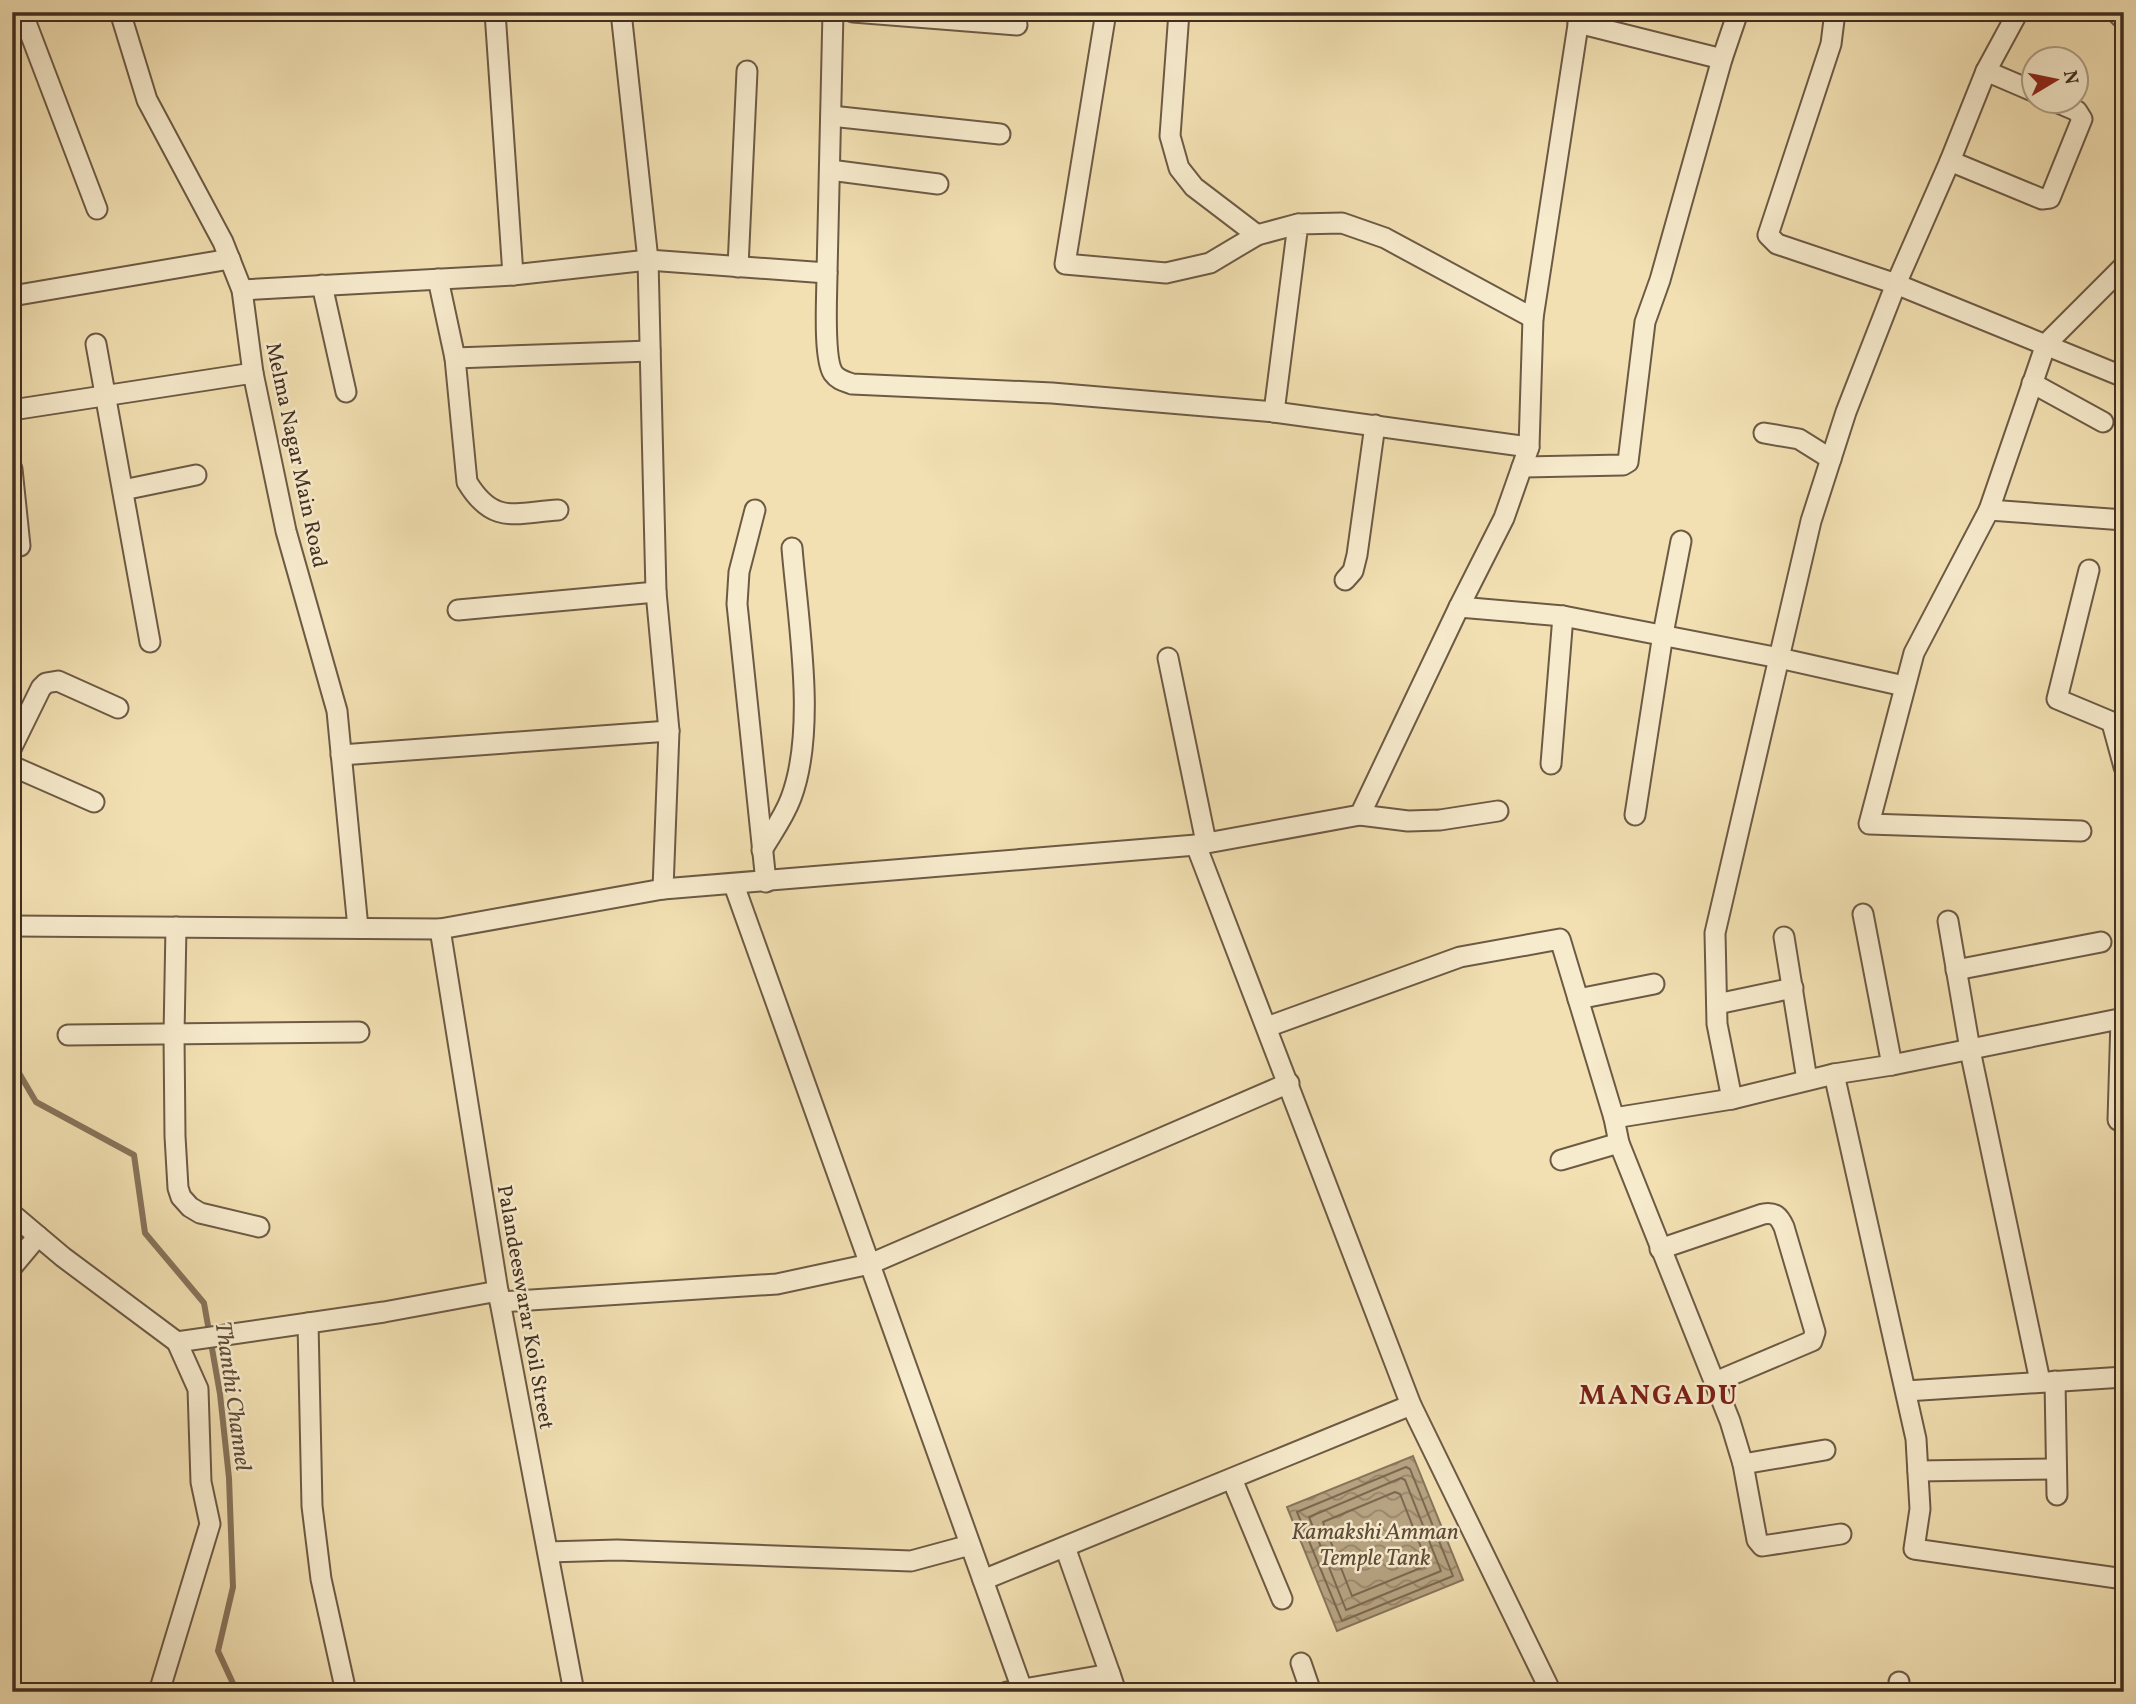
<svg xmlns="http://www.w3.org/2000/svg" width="2136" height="1704" viewBox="0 0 2136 1704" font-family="Vollkorn,serif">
<defs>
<pattern id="water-waves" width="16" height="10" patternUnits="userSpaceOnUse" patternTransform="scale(1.75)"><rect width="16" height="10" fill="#b6a381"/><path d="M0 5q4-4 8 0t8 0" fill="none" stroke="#968569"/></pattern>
</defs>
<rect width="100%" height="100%" fill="#f2e0b2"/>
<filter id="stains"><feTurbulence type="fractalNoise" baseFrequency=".00286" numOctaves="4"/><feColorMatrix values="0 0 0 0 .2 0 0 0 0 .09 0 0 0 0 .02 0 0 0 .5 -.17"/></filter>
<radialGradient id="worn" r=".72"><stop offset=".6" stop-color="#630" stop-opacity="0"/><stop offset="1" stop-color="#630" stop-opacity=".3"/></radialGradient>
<!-- water -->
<path fill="url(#water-waves)" stroke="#87745b" stroke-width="2" d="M1413 1456 1463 1580 1337 1631 1287 1507Z"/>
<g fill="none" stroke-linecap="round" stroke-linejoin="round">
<!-- shore -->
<g stroke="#7c6851" stroke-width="2">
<path d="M1406 1467 1410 1469 1453 1576 1342 1621 1297 1512Z"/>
<path d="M1401 1478 1405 1480 1441 1571 1346 1610 1309 1517Z"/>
<path d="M1395 1492 1400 1494 1428 1565 1352 1596 1323 1522Z"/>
</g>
<!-- stream -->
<path stroke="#87745b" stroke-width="6" d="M12 1061 36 1102 134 1155 145 1233 204 1303 220 1394 229 1478 233 1587 218 1651 237 1692"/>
<!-- minor casing -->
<g stroke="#6d5a45" stroke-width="23">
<g id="minor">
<path d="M22 12 97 209"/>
<path d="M120 12 147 100 223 242 242 290 253 373 286 531 337 711 358 928"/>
<path d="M495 12 513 275"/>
<path d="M621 12 648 260 656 592 669 731 663 889"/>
<path d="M853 12 1017 25"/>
<path d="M1106 12 1065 264 1166 273 1210 263 1257 235 1298 224"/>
<path d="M1179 12 1170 136 1179 168 1194 187 1257 235"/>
<path d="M1835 12 1831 44 1768 235 1777 244 1896 284 1846 412 1811 521 1779 658 1904 686"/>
<path d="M2018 12 1986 71 1950 161 1896 284 2124 377"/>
<path d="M2116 12 2124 20"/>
<path d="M1578 23 1722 59"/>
<path d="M1986 71 2035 92"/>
<path d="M831 116 1000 134"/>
<path d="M1950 161 2042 199 2050 198 2082 119 2077 111 2056 102"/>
<path d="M830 170 938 184"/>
<path d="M738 267 747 71"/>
<path d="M827 273C827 295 823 357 833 373 838 380 844 381 852 384L1052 393 1274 412 1529 447"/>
<path d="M438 279 455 358 467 482C493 525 514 513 558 510"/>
<path d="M322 285 346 392"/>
<path d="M242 290 513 275 648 260 827 273 833 12"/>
<path d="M12 296 230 259"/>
<path d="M96 344 150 642"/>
<path d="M455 358 650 351"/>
<path d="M2032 383 2103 422"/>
<path d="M12 410 253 373"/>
<path d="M1274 412 1298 224 1342 223 1385 238 1533 318"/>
<path d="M1764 433 1799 439 1831 459"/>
<path d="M1522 467 1623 465 1628 462 1645 322 1660 280 1722 59 1738 12"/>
<path d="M12 469 20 546"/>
<path d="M123 490 196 475"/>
<path d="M755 510 739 572 737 604 766 882"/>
<path d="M1989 510 2124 520"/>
<path d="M2089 570 2057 699 2124 727"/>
<path d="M1345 580 1353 571 1357 555 1375 425"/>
<path d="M1459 607 1563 616 1779 658 1715 933 1717 1024 1732 1099"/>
<path d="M458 610 656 592"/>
<path d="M1168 658 1206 842"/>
<path d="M2112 723 2124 767"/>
<path d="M12 747 41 688 46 683 58 681 118 708"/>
<path d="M341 755 669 731"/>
<path d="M1551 764 1563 616"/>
<path d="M12 766 94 802"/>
<path d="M1360 815 1408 821 1440 820 1498 811"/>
<path d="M1635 815 1663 634 1681 541"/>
<path d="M2081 831 1869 824 1914 653 1989 510 2046 344 2124 266"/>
<path d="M762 850C772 833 784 817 791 798 817 729 798 622 792 548"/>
<path d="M734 885 1022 1689"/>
<path d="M1863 914 1892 1065"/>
<path d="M1948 921 1971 1055 2040 1381"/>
<path d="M12 926 440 929 663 889 1196 845"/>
<path d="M176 927 174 1035 175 1136 178 1188 181 1197 190 1207 200 1213 259 1227"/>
<path d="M440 929 498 1291 574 1692"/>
<path d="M1784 937 1807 1080"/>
<path d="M1956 970 2101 942"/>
<path d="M1578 999 1654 984"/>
<path d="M1717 1004 1793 988"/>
<path d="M1267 1027 1460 957 1560 939 1614 1118"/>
<path d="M68 1035 359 1032"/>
<path d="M1834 1074 1916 1439 1920 1509 1914 1549 2124 1579"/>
<path d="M2118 1120 2121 1019"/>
<path d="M1619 1143 1730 1421 1743 1464 1757 1540 1762 1546 1841 1534"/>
<path d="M1561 1160 1619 1143 1614 1118 1732 1099 1834 1074 1892 1065 2124 1018"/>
<path d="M12 1214 63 1257 177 1342 384 1312 498 1291"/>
<path d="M1660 1249 1763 1214C1775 1212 1779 1216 1784 1227L1815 1332 1812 1341 1715 1382"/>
<path d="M12 1267 38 1236"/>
<path d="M500 1302 777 1284 870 1264 1289 1083"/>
<path d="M308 1323 312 1506 321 1579 346 1692"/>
<path d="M2055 1381 2057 1495"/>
<path d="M1906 1391 2124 1377"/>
<path d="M1743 1464 1825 1450"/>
<path d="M1918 1471 2056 1469"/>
<path d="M1232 1479 1282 1599"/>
<path d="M1065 1547 1110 1674"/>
<path d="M548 1552 617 1550 911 1561 970 1545"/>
<path d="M983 1580 1411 1405"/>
<path d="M1301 1663 1311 1692"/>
<path d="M1899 1682V1692"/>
<path d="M159 1692 210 1524 201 1482 198 1389 177 1342"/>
<path d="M1007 1692 1110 1674 1116 1692"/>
<path d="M1551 1692 1411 1405 1196 845 1360 815 1459 607 1504 518 1529 447 1533 318 1580 12"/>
</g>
</g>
<!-- minor -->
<use href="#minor" stroke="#f7ebcd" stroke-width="19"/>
</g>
<g text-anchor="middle" stroke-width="5" stroke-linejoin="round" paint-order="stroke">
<!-- street labels -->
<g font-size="21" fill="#412e21" stroke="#f7ebcd">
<text transform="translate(297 455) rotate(78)" y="7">Melma Nagar Main Road</text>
<text transform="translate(526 1307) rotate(80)" y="7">Palandeeswarar Koil Street</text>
</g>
<!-- water labels -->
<g font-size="23" font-style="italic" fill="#5e4b39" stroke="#f7ebcd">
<text transform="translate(234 1396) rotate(82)" y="8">Thanthi Channel</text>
<text x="1375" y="1539">Kamakshi Amman<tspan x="1375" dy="26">Temple Tank</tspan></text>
</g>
<!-- district labels -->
<g font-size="28" font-weight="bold" letter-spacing="2" fill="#7a1f14" stroke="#f7ebcd">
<text x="1659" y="1404">MANGADU</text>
</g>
</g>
<!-- margin -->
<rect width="2136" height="1704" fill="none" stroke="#f2e0b2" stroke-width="42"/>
<rect x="14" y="14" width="2108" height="1676" fill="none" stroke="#412e21" stroke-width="3.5"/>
<rect x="21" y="21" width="2094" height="1662" fill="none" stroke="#412e21" stroke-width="2"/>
<!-- north arrow -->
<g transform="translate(2055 80) rotate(80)"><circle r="33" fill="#f7ebcd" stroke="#ae9f88" stroke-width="2"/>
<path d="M0-5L12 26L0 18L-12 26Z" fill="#8f2418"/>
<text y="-10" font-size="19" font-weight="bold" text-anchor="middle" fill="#412e21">N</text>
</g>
<rect width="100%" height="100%" filter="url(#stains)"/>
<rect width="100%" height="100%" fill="url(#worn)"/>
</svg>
